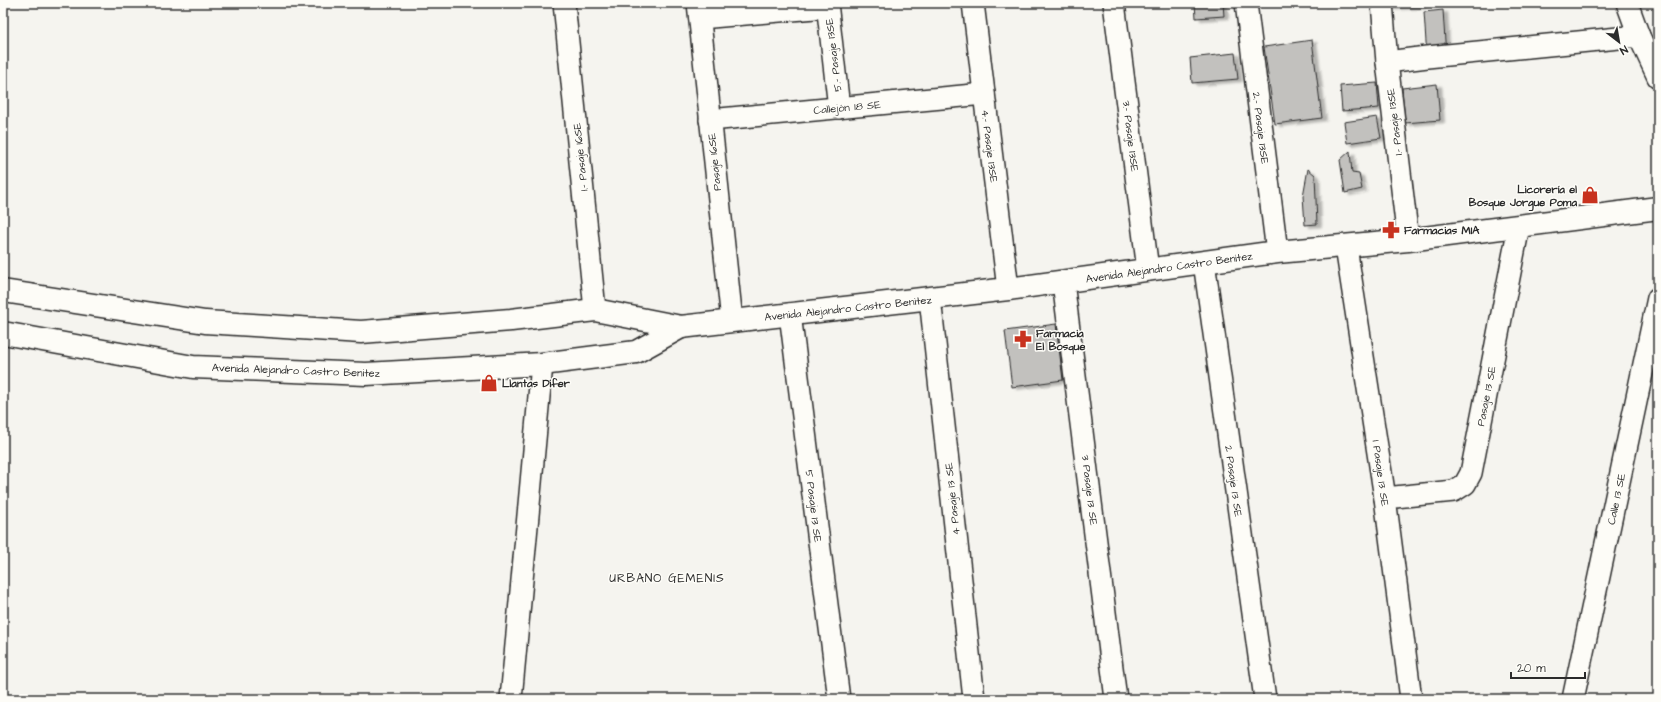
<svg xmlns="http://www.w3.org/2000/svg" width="1661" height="702" viewBox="0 0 1661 702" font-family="'Architects Daughter',sans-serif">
<defs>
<filter id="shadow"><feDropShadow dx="4.5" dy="2.5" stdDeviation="1" flood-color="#0004"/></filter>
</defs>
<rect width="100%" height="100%" fill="#f5f4ef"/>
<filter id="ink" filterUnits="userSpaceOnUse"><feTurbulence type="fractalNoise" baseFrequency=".025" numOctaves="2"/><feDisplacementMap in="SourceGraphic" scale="8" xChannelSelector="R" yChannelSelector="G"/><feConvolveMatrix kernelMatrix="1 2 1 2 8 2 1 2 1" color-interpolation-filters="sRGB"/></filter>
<g filter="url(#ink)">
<!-- building -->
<g fill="#c2c1be" stroke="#2b2b2b" filter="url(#shadow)">
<path d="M1195 3H1223L1224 16 1196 18Z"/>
<path d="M1390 3H1421L1422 6 1390 7Z"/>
<path d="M1443 10 1446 56 1427 57 1424 12Z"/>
<path d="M1312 40 1322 118 1275 124 1264 47Z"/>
<path d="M1235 53 1238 79 1192 83 1190 58Z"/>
<path d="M1377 83 1379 108 1342 111 1340 86Z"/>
<path d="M1437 84 1440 120 1405 123 1402 88Z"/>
<path d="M1377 117 1381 138 1347 143 1344 122Z"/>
<path d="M1350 151 1352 173 1359 174 1362 189 1345 193 1340 160Z"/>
<path d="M1308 169 1315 175 1317 224 1305 225 1303 196Z"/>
<path d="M1056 324 1063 380 1012 387 1005 331Z"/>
</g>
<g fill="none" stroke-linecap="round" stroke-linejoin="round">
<!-- street casing -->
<g stroke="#2b2b2b" stroke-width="24">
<g id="street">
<path d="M564 3 595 310"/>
<path d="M698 3 732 321"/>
<path d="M827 3 839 108"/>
<path d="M973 3 1008 289"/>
<path d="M1114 3 1148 270"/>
<path d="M1246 3 1277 252"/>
<path d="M1382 3 1387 62 1408 240"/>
<path d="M1627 3 1639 36 1658 77"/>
<path d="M700 18 827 7"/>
<path d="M1387 62 1427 57 1639 36"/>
<path d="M710 120 984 94"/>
<path d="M1346 247 1385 498 1411 699"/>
<path d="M1204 262 1265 699"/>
<path d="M1063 282 1116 699"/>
<path d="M930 298 974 699"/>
<path d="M790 314 839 699"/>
<path d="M1385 498 1454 491 1465 484 1471 473 1519 226"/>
<path d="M511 699 542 364"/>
<path d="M1573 699 1658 298"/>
</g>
</g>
<!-- secondary casing -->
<g stroke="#2b2b2b" stroke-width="25">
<g id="secondary">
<path d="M3 291 205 322 361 332 511 320 595 310 681 327 1008 289 1277 252 1408 240 1658 208"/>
<path d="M3 333 193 367 366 374 542 364 636 352 681 327"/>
</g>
</g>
<!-- street -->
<use href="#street" stroke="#fdfcf7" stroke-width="21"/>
<!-- secondary -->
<use href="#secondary" stroke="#fdfcf7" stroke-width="22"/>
</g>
</g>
<!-- icons -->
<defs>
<g id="shop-bare" transform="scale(1.38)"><path d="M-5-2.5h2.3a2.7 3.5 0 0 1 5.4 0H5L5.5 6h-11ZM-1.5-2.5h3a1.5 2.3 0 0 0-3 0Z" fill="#c8321e" stroke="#fdfcf7" stroke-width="2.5" paint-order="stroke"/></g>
<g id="pharmacy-bare" transform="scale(1.38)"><path d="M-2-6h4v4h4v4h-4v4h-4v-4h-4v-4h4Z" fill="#c8321e" stroke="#fdfcf7" stroke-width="2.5" paint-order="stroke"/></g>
</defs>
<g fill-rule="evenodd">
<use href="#shop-bare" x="1590" y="195"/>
<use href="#pharmacy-bare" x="1391" y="230"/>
<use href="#pharmacy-bare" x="1023" y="339"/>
<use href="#shop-bare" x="489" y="383"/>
</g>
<g text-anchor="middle" stroke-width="3" stroke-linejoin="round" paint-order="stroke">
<!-- street labels -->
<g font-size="11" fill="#2b2b2b" stroke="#fdfcf7">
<text transform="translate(833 55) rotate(-97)" y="4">5.- Pasaje 13SE</text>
<text transform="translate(847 107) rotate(-5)" y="4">Callejón 18 SE</text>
<text transform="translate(1394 122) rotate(-97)" y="4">1.- Pasaje 13SE</text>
<text transform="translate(1261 128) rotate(83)" y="4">2.- Pasaje 13SE</text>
<text transform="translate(1131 136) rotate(83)" y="4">3.- Pasaje 13SE</text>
<text transform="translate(990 146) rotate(83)" y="4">4.- Pasaje 13SE</text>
<text transform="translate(580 157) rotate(-96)" y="4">1.- Pasaje 16SE</text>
<text transform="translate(714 162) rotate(-96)" y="4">Pasaje 16SE</text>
<text transform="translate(1169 267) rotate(-8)" y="4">Avenida Alejandro Castro Benitez</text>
<text transform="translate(848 308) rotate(-6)" y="4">Avenida Alejandro Castro Benitez</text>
<text transform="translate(296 370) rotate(2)" y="4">Avenida Alejandro Castro Benitez</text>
<text transform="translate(1486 396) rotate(-79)" y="4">Pasaje 13 SE</text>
<text transform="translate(1381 473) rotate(82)" y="4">1 Pasaje 13 SE</text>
<text transform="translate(1234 481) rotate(82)" y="4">2 Pasaje 13 SE</text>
<text transform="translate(1090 490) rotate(83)" y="4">3 Pasaje 13 SE</text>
<text transform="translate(952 499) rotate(-96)" y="4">4 Pasaje 13 SE</text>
<text transform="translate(1616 499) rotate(-78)" y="4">Calle 13 SE</text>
<text transform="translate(814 506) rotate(83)" y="4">5 Pasaje 13 SE</text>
</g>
<!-- poi labels -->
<g font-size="11" font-weight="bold" fill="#2b2b2b" stroke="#fdfcf7" text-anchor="start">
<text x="1577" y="193" text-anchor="end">Licorería el<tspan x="1577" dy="13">Bosque Jorgue Poma</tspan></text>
<text x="1404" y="234">Farmacias MIA</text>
<text x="1036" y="337">Farmacia<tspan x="1036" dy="13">El Bosque</tspan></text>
<text x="502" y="387">Llantas Difer</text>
</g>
<!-- neighbourhood labels -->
<g font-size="12" letter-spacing="1" fill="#2b2b2b" stroke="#fdfcf7">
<text x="667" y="582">URBANO GEMENIS</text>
</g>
</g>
<!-- margin -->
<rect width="1661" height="702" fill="none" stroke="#fdfcf7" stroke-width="16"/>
<rect x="8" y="8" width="1645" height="686" fill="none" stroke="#2b2b2b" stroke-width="1.5" filter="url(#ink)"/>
<!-- north arrow -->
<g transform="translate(1619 42) rotate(149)" stroke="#fdfcf7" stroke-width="3" paint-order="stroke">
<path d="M0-3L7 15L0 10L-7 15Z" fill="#2b2b2b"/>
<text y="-6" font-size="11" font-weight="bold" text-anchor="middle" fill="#2b2b2b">N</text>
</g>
<!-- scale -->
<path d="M1511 672v6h74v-6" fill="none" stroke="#2b2b2b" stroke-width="2"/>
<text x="1517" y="672" font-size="12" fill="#2b2b2b" stroke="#fdfcf7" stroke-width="3" paint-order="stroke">20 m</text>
</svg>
